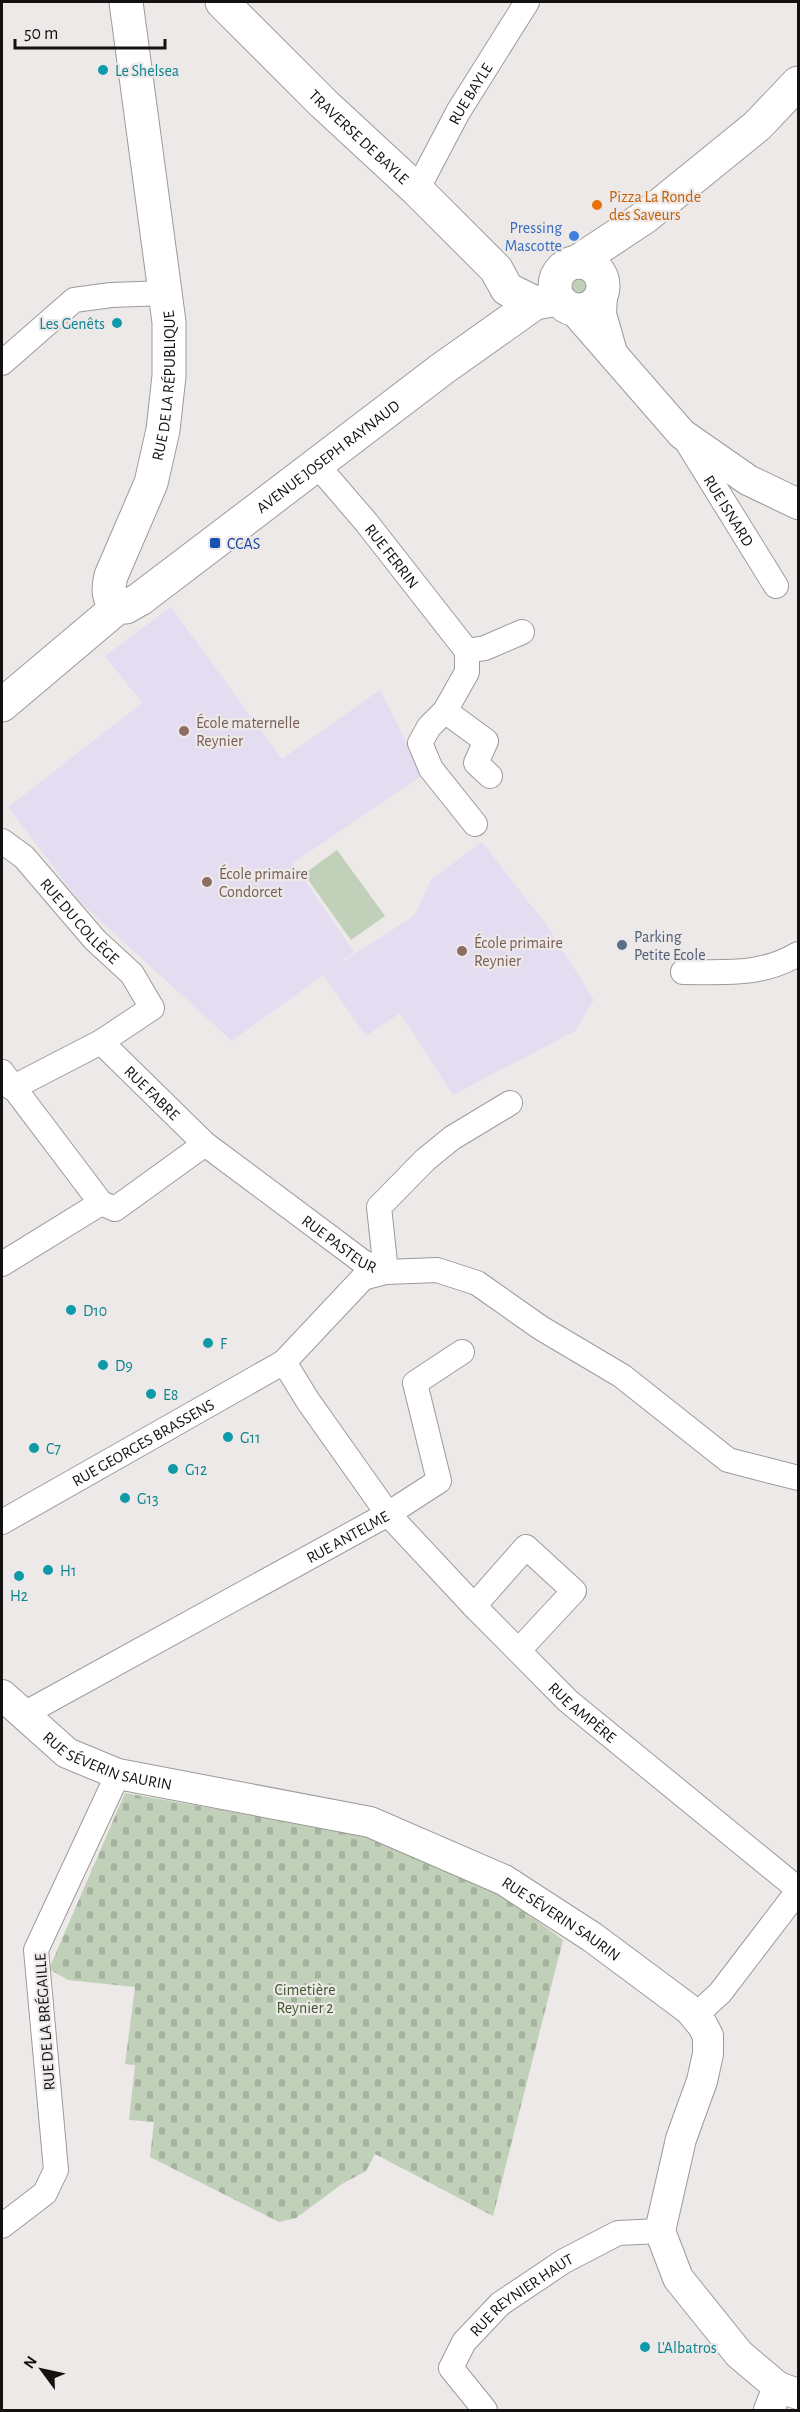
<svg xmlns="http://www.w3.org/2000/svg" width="800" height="2412" viewBox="0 0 800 2412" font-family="'Alegreya Sans',sans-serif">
<defs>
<pattern id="cemetery-stones" width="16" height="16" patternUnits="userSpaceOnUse" patternTransform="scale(1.5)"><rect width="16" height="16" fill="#c1d0b9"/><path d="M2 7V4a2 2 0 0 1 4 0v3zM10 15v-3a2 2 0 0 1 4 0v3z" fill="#a5b29e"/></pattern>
</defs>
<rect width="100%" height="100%" fill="#ede9e8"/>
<!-- education -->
<path fill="#e4dcf1" d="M171 607 282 759 380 690 423 775 293 863 354 952 336 966 414 916 431 880 482 842 548 927 594 1000 575 1031 453 1095 400 1013 366 1036 323 975 232 1041 80 902 8 807 142 703 105 656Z"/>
<!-- grass -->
<g fill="#c1d0b9">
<path d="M592 265 598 270 603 283 594 305 554 287 557 274 566 266Z"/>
<path d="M337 850 385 916 351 940 304 874Z"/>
</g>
<!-- cemetery -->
<path fill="url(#cemetery-stones)" d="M125 1793 358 1834 498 1892 563 1940 493 2216 375 2154 366 2171 342 2184 296 2218 279 2222 150 2157 154 2122 129 2120 135 2065 125 2064 135 1987 68 1980 49 1969Z"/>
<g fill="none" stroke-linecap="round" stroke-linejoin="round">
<!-- minor casing -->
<g stroke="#9d9a98" stroke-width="26">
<g id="minor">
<path id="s1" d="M417 190 458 112 527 2"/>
<path d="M2 363 74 300 111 295 166 293"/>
<path id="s2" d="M685 439 776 586"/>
<path id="s3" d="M317 465 366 522 467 651V672L445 711 429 727 420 743 431 769 475 824"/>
<path d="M467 651 485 648 522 632"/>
<path d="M445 711 486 741 476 763 490 776"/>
<path id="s4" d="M2 841 24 857 95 940 132 974 152 1008 101 1042 12 1088"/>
<path d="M683 972C725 972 761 976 798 954"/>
<path id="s5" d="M101 1042 205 1144"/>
<path id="s6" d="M2 1072 101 1203 115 1209 205 1144 363 1262 386 1272 437 1270 477 1283 541 1328 622 1376 728 1460 798 1478"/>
<path d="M2 1264 101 1203"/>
<path id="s7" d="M462 1352 415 1383 439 1481 388 1514 474 1606 568 1701 798 1889"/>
<path id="s8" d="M2 1522 284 1362"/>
<path d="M474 1606 526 1547 574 1591 519 1650"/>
<path id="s9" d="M24 1714 388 1514 308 1401 284 1362 363 1278 386 1272 379 1207 425 1160 452 1138 510 1103"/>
<path d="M695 2016 720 1993 798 1891"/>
<path d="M2 2226 45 2193 56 2170 36 1950 118 1774"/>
<path id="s10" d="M485 2410 451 2368 464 2342 500 2304 564 2261 618 2233 660 2231"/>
</g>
</g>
<!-- tertiary casing -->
<g stroke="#9d9a98" stroke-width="32">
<g id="tertiary">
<path d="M602 294 601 314 611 349"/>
<path d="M574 310 682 434 748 480 798 504"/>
<path id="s11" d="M2 1695 67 1753 118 1774 370 1822 504 1880 592 1937 690 2010 703 2026 708 2036V2054L702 2081 681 2139 660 2231 678 2278 739 2354 778 2387 798 2394"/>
<path d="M769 2410 778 2387"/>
</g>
</g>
<!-- secondary casing -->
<g stroke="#9d9a98" stroke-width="35">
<g id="secondary">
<path id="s12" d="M222 2 323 103 417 190 496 269 507 289 535 303 558 299"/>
<circle cx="579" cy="286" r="24"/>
<path d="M577 262 645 217 757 126 798 83"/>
<path id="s13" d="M118 607C107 599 108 588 111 576L151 483 163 430 169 376V322L126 2"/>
<path id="s14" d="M118 607H126L140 599 442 369 535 303"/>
<path d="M2 705 118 607"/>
</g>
</g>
<!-- minor -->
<use href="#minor" stroke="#fff" stroke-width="24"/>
<!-- tertiary -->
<use href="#tertiary" stroke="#fff" stroke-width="30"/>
<!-- secondary -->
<use href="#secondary" stroke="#fff" stroke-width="33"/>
</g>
<!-- markers -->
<g fill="#0f9aa8" stroke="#ede9e8" stroke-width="2">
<circle cx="103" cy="70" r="6"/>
<circle cx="117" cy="323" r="6"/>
<circle cx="71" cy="1310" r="6"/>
<circle cx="208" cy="1343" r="6"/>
<circle cx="103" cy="1365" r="6"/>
<circle cx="151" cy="1394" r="6"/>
<circle cx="228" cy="1437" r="6"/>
<circle cx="34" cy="1448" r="6"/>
<circle cx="173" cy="1469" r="6"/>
<circle cx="125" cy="1498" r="6"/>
<circle cx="48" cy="1570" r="6"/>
<circle cx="19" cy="1576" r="6"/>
<circle cx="645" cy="2347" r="6"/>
</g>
<circle fill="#e8710a" stroke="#ede9e8" stroke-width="2" cx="597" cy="205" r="6"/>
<circle fill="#3f7fe0" stroke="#ede9e8" stroke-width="2" cx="574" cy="236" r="6"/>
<rect fill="#1a4fb4" stroke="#ede9e8" stroke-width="2" x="209" y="537" width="12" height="12" rx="3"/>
<g fill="#8d6e63" stroke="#ede9e8" stroke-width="2">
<circle cx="184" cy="731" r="6"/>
<circle cx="207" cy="882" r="6"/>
<circle cx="462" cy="951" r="6"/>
</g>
<circle fill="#5c6f8a" stroke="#ede9e8" stroke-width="2" cx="622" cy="945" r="6"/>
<g text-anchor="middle" stroke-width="4.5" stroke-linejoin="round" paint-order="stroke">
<!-- culture labels -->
<g font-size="16" fill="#0d838f" stroke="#ede9e8" text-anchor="start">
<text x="115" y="76">Le Shelsea</text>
<text x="105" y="329" text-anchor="end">Les Genêts</text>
<text x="83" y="1316">D10</text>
<text x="220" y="1349">F</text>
<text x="115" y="1371">D9</text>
<text x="163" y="1400">E8</text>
<text x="240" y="1443">G11</text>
<text x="46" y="1454">C7</text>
<text x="185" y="1475">G12</text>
<text x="137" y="1504">G13</text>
<text x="60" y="1576">H1</text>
<text x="19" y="1601" text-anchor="middle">H2</text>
<text x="657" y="2353">L'Albatros</text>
</g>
<!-- street labels -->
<g font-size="16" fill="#131211" stroke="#ede9e8">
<text dy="6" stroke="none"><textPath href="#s1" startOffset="110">RUE BAYLE</textPath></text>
<text dy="6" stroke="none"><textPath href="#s12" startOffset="192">TRAVERSE DE BAYLE</textPath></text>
<text dy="6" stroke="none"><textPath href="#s13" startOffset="234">RUE DE LA RÉPUBLIQUE</textPath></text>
<text dy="6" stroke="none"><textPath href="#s14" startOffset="260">AVENUE JOSEPH RAYNAUD</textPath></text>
<text dy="6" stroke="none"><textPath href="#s2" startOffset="84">RUE ISNARD</textPath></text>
<text dy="6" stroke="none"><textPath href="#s3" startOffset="118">RUE FERRIN</textPath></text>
<text dy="6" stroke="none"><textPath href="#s4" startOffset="112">RUE DU COLLÈGE</textPath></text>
<text dy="6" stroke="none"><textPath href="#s5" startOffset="72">RUE FABRE</textPath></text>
<text dy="6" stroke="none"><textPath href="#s6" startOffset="458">RUE PASTEUR</textPath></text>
<text dy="6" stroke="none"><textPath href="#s8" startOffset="162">RUE GEORGES BRASSENS</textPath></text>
<text dy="6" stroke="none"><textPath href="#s9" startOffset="369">RUE ANTELME</textPath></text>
<text dy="6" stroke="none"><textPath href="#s7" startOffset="496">RUE AMPÈRE</textPath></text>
<text dy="6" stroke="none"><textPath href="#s11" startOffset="128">RUE SÉVERIN SAURIN</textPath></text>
<text dy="6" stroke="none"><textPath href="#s11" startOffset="614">RUE SÉVERIN SAURIN</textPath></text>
<text transform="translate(44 2022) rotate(-94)" y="6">RUE DE LA BRÉGAILLE</text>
<text dy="6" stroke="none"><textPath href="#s10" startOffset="158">RUE REYNIER HAUT</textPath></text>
</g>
<!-- food labels -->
<g font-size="16" fill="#c56008" stroke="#ede9e8" text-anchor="start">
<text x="609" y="202">Pizza La Ronde<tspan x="609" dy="18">des Saveurs</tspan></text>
</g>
<!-- shop labels -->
<g font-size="16" fill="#366cbe" stroke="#ede9e8" text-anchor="end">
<text x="562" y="233">Pressing<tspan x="562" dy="18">Mascotte</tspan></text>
</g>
<!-- transit labels -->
<g font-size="16" fill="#164399" stroke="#ede9e8" text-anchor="start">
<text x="227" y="549">CCAS</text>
</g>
<!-- education labels -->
<g font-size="16" fill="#785e54" stroke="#ede9e8" text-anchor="start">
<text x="196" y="728">École maternelle<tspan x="196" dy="18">Reynier</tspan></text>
<text x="219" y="879">École primaire<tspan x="219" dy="18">Condorcet</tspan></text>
<text x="474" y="948">École primaire<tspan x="474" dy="18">Reynier</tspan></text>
</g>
<!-- service labels -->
<g font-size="16" fill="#4e5e75" stroke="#ede9e8" text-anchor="start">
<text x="634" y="942">Parking<tspan x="634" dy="18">Petite Ecole</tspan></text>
</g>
<!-- park labels -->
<g font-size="16" fill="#405a30" stroke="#ede9e8">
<text x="305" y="1995">Cimetière<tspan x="305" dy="18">Reynier 2</tspan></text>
</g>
</g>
<!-- border -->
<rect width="800" height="2412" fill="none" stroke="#131211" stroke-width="6"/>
<!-- north arrow -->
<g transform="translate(42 2370) rotate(303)" stroke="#ede9e8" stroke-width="4.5" paint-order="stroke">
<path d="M0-4.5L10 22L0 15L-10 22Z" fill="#131211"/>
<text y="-9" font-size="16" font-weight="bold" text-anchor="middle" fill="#131211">N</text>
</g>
<!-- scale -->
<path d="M15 39v9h150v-9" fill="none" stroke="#131211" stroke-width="3"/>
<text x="24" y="39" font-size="18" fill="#131211" stroke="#ede9e8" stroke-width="4.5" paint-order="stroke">50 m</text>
</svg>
